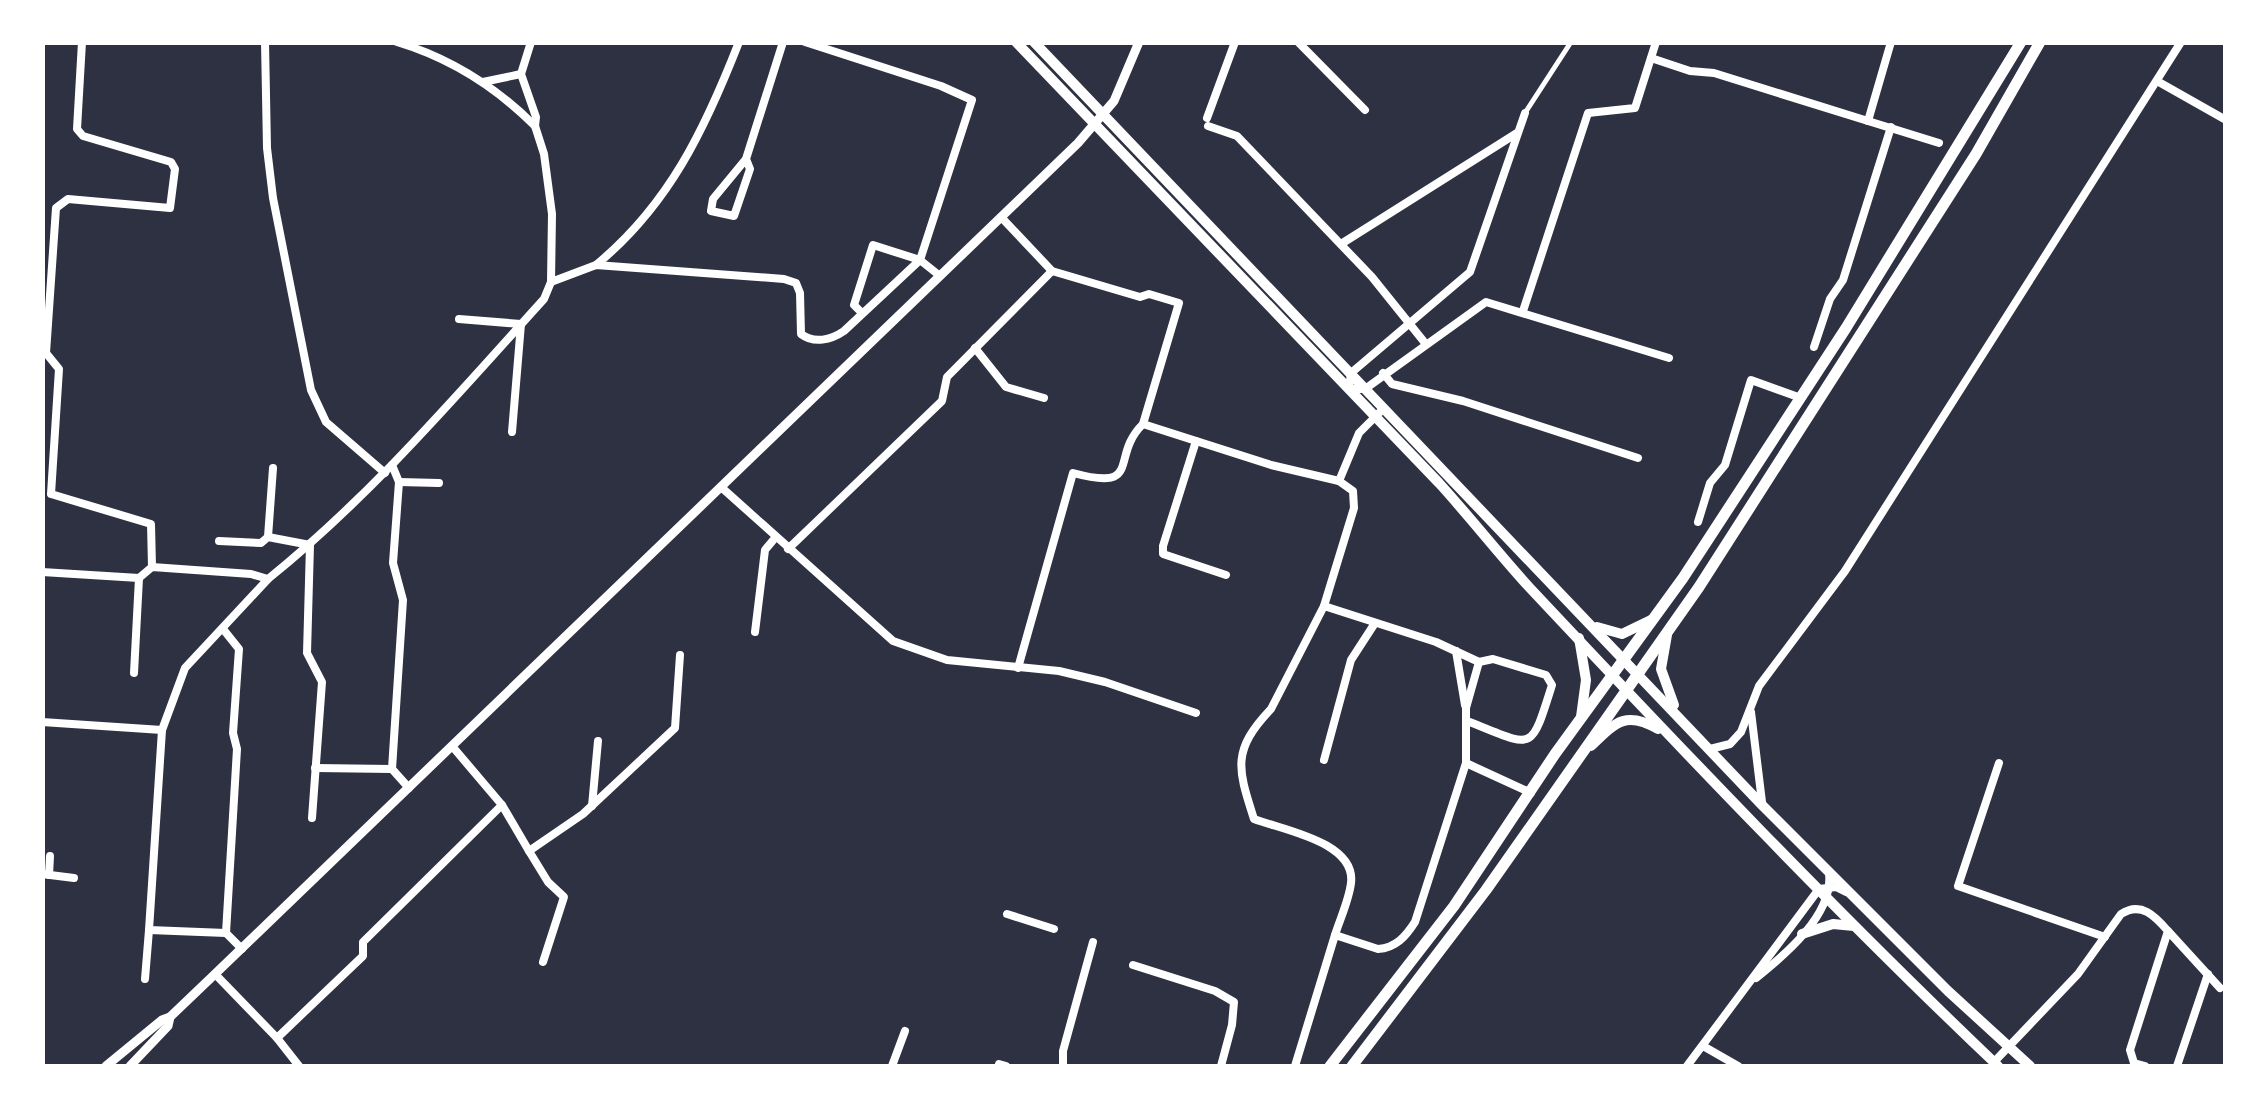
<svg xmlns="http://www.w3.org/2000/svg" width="2268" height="1109" viewBox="0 0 2268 1109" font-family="'Sofia Sans Condensed',sans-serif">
<rect width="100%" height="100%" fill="#2d3142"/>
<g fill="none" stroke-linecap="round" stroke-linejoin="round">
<!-- pedestrian -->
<path stroke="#fff" stroke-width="5" d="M1525 113 1571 42"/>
<!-- minor -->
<g stroke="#fff" stroke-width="8">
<path d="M82 42 77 129 83 136 171 162 175 169 170 208 68 199 56 208 46 353 59 369 51 494 151 524 152 567"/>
<path d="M265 42 267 148 273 198 311 390 326 422 385 473"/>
<path d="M397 42C450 58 496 87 535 126"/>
<path d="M531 42 521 74 536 117 535 126 544 154 552 214 551 282 596 265 784 279 796 283 800 293 801 334C814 344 831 340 844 331L920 260 940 276"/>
<path d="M805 42 941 86 972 100 920 260 873 245 854 305 862 313"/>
<path d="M1298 42 1365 110"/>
<path d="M1891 42 1868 121 1939 143"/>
<path d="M1651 58 1690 71 1714 73 1868 121"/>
<path d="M2157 81 2226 120"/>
<path d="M483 82 521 74"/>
<path d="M1525 113 1470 272 1351 373 1349 389H1365L1486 302 1669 358"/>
<path d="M1207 118 1235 42"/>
<path d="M1208 126 1237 136 1372 277 1425 343"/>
<path d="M746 159 713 199 711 211 734 216 750 169 746 159 783 42"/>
<path d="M1001 217 1052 271 1140 297 1149 294 1179 303 1143 424C1109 457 1144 492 1073 473L1018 668"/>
<path d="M1341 244 1517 133"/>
<path d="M596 265C669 205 705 129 739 42"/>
<path d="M1523 311 1588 113 1635 108 1656 42"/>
<path d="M459 319 521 324 512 432"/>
<path d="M1814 347 1830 299 1843 280 1891 127"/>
<path d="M975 348 1006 387 1044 398"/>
<path d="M1383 373 1392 384 1463 401 1638 458"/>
<path d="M1143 424 1271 465 1339 481 1359 433 1384 408"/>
<path d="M1196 441 1163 546V554L1226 575"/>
<path d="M392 465 399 482 393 563 403 600 392 769"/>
<path d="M399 482 439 483"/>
<path d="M721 487 893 641 947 660 1059 671 1105 682 1196 713"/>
<path d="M1698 522 1710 483 1725 465 1751 380 1801 398"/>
<path d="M268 537 273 468"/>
<path d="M219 541 261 543 268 537 310 545 307 653 322 682 312 818"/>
<path d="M788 549 942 401 947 377 1052 271"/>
<path d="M42 572 139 578 152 567 251 574 268 579C371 496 456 396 544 299L551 282"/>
<path d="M1324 606 1354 508 1353 491 1339 481"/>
<path d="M223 629 239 649 233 733 237 749 226 933"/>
<path d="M755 632 765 550 775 538"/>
<path d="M1456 651 1465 705"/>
<path d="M134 673 139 578"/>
<path d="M1751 712 1762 802"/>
<path d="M1467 721C1534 747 1530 755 1552 685L1546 675 1493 659 1479 662"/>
<path d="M42 722 162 730"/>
<path d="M1710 749 1730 744 1741 732 1759 686 1845 571 2181 42"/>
<path d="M1324 760 1351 660 1375 623"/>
<path d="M1999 763 1958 886 2105 937"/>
<path d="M315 768 392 769 409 788"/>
<path d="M502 805 529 851 583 814 675 728 680 655"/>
<path d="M592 806 598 741"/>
<path d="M529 851 548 882 564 897 543 962"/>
<path d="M42 874 74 878"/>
<path d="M49 875 50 856"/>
<path d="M1007 914 1054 929"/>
<path d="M2168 931 2220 988"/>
<path d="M1335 935C1340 919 1349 900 1351 883 1356 842 1283 830 1254 819 1238 769 1231 751 1271 709L1324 606 1436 642 1479 662 1466 708V763L1531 793"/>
<path d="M242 949 226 933 149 930 162 730 185 668 268 579"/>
<path d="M1133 965 1215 991 1234 1002 1232 1025 1221 1066"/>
<path d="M215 974 277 1038 299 1066"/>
<path d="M1756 978C1785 955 1834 914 1829 873"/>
<path d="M145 979 149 930"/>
<path d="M277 1038 363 956V942L502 805 452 746"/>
<path d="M1703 1046 1738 1066"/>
<path d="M1994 1062 2078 974 2121 914C2141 901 2155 916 2168 931L2130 1050 2134 1063 2145 1066"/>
<path d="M999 1064 1006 1066"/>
<path d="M892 1066 905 1031"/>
<path d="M1063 1066V1051L1093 942"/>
<path d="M1295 1066 1335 935 1378 949C1396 948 1406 936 1415 922L1466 763"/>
<path d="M1687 1066 1819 889 1836 887 1846 892"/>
<path d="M2177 1066 2208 974"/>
</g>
<!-- tertiary -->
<g stroke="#fff" stroke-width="9">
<path d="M106 1066 162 1020 170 1017 215 974 1078 143 1114 101 1139 42"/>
<path d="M130 1066 168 1026 170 1017"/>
</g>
<!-- secondary -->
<g stroke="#fff" stroke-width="10">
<path d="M1016 42 1439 483C1470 517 1498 553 1529 587 1682 750 1836 912 1998 1066"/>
<path d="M1034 42 1762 805 1948 991 2030 1066"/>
<path d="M1597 627 1622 634 1651 620"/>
<path d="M1667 635 1661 669 1674 705"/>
<path d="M1579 638 1586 680 1581 717"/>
<path d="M1591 746C1615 723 1625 710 1658 729"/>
<path d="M1802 934 1833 924 1854 926"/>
</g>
<!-- primary -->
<g stroke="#fff" stroke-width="11">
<path d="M1330 1066 1454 906 1555 754 1683 578 1846 328 2021 42"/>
<path d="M1352 1066 1486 890 1699 587 1976 154 2040 42"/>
</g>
</g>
<!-- border -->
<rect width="2268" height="1109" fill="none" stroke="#ffffff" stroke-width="90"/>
</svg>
